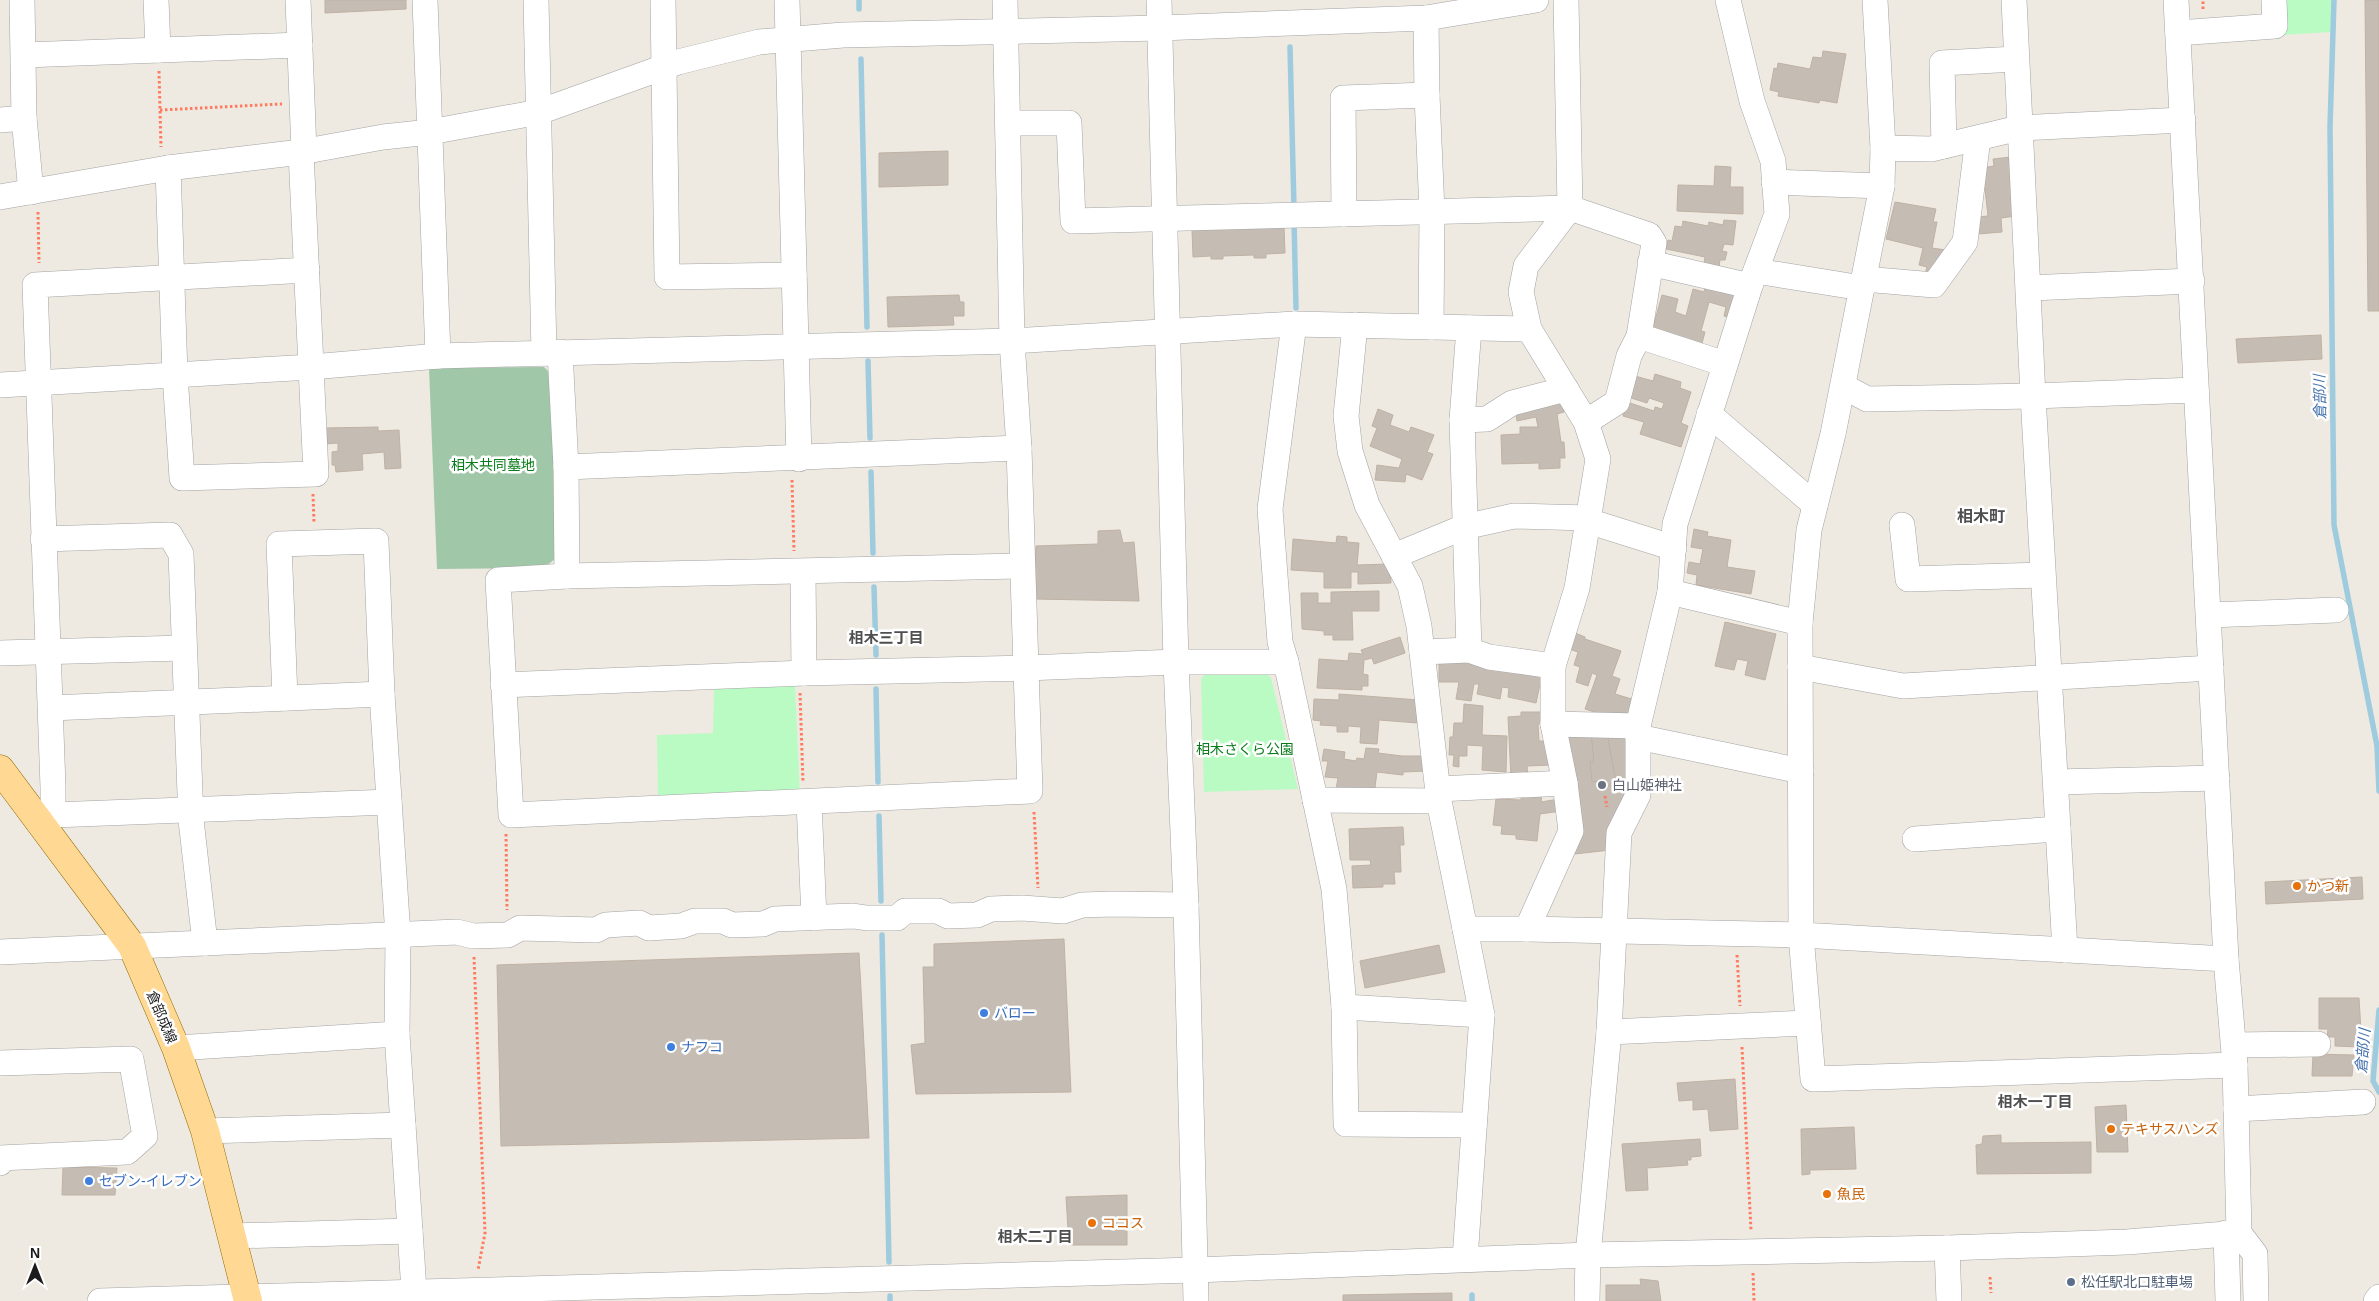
<svg xmlns="http://www.w3.org/2000/svg" width="2379" height="1301" viewBox="0 0 2379 1301" font-family="Helvetica,'Noto Sans JP',sans-serif">
<rect width="100%" height="100%" fill="#eeeae1"/>
<!-- cemetery -->
<path fill="#a1c7a9" d="M544 367 551 374 556 558 544 568 437 569 429 368Z"/>
<!-- park -->
<g fill="#bafbc4">
<path d="M2282 0H2333L2331 32 2284 35Z"/>
<path d="M1262 669 1271 678 1298 789 1204 792 1201 679 1208 670Z"/>
<path d="M795 686 800 796 658 801 657 735 713 733 714 688Z"/>
</g>
<g fill="none" stroke-linecap="round" stroke-linejoin="round">
<!-- stream -->
<g stroke="#9fcbde" stroke-width="5.5">
<path d="M859 0V9"/>
<path d="M2334 0 2330 127 2334 525 2377 746 2379 791"/>
<path d="M1290 47 1294 208"/>
<path d="M861 59 867 327"/>
<path d="M1294 220 1296 308"/>
<path d="M868 361 870 438"/>
<path d="M871 472 873 553"/>
<path d="M874 587 876 655"/>
<path d="M876 689 878 782"/>
<path d="M879 816 881 901"/>
<path d="M882 935 889 1262"/>
<path d="M2379 1010 2373 1081 2379 1092"/>
<path d="M890 1296V1301"/>
<path d="M1472 1301V1295"/>
</g>
</g>
<!-- building -->
<g fill="#c5bdb4" stroke="#c0b1a3">
<path d="M325 0H406V9L325 13Z"/>
<path d="M2365 0H2379V311H2368Z"/>
<path d="M1823 51 1846 54 1837 103 1820 100 1819 103 1778 96 1779 92 1770 90 1774 68 1777 69 1778 63 1810 69 1813 57 1822 58Z"/>
<path d="M948 151V185L879 187V153Z"/>
<path d="M2011 157 2016 216 2001 218 2002 232 1978 234 1977 217 1988 216 1985 189 1981 190 1982 168 1994 166 1993 159Z"/>
<path d="M1715 166 1731 167 1730 187H1743V214L1677 211 1678 185 1714 186Z"/>
<path d="M1895 202 1936 209 1933 222H1937L1932 248 1946 250 1937 276 1925 274 1927 267 1919 265 1923 248 1886 239Z"/>
<path d="M1724 220 1736 221 1733 245 1724 244 1722 251 1727 252 1725 260H1720L1718 273 1703 270 1705 257 1666 249 1668 240 1672 241 1675 226 1682 227 1683 221 1708 226 1709 222 1723 225Z"/>
<path d="M1284 226 1285 253 1266 254V258H1254V255L1223 256V259H1211V256L1193 257 1192 230Z"/>
<path d="M1706 282 1739 291 1732 318 1724 316 1726 307 1709 302 1701 331 1705 332 1701 347 1651 334 1662 295 1678 299 1675 312 1686 316 1693 289 1704 292Z"/>
<path d="M959 295 960 302H964V316H953L954 325 888 327 887 297Z"/>
<path d="M2321 335 2322 359 2238 363 2236 339Z"/>
<path d="M1655 374 1681 382 1680 388 1691 392 1681 423 1688 426 1681 447 1640 434 1644 422 1623 416 1627 402 1654 411 1655 407 1662 409 1664 403 1649 398 1647 403 1628 397 1635 376 1653 381Z"/>
<path d="M1560 398 1564 412 1557 414 1561 442H1564L1565 458H1560V468L1539 469V463L1502 464 1501 435 1520 434V427H1538L1536 417 1517 421 1515 408Z"/>
<path d="M1378 409 1393 415 1390 425 1409 432 1411 427 1434 435 1427 452 1433 454 1422 480 1406 474 1405 482 1375 480 1377 465 1399 468 1402 459 1370 446 1377 428 1372 426Z"/>
<path d="M378 427V431L399 430 401 468 385 469 384 452 362 454 363 470 336 472 335 465H332V452L338 451V443L325 444V428Z"/>
<path d="M1694 529 1708 532 1707 536 1731 540 1727 567 1755 571 1751 594 1696 585 1697 575 1687 573 1689 562 1700 564 1703 549 1691 547Z"/>
<path d="M1120 530 1123 543 1134 542 1139 601 1034 599 1036 546 1098 544V531Z"/>
<path d="M1337 536 1347 537V542L1359 543 1357 565 1390 564 1391 583 1358 584V572H1351V588H1324V572L1291 570 1293 539 1336 543Z"/>
<path d="M1379 591V611H1352L1353 640H1333V635H1324V631L1302 629 1301 593H1318V603H1331V592Z"/>
<path d="M1725 622 1776 634 1765 680 1745 675 1748 661 1737 659 1734 670 1715 666Z"/>
<path d="M1575 633 1585 637V639L1621 651 1612 676 1620 679 1615 694 1635 700 1629 719 1619 720 1585 709 1597 675 1592 673 1588 686 1576 682 1580 667 1574 665 1578 652 1569 649Z"/>
<path d="M1400 637 1405 653 1374 664 1372 658 1364 660 1363 674 1368 675V686H1362V690L1317 688 1319 659 1348 661 1349 653 1363 654 1361 650Z"/>
<path d="M1439 661 1480 662 1542 675 1536 703 1508 697 1509 688 1502 687 1500 699 1477 694 1479 684H1474L1471 701 1456 699 1459 682H1439Z"/>
<path d="M1339 694 1419 700 1418 723 1379 720 1377 744 1360 743 1361 727 1348 726V732H1337V726L1320 725 1321 721 1313 720 1314 699 1339 700Z"/>
<path d="M1464 704 1483 706 1482 735 1507 736 1506 772 1482 770 1483 746 1467 745V756H1459V767L1453 766 1454 755H1449L1450 737H1453L1454 723H1463Z"/>
<path d="M1521 712H1548L1549 724H1538L1539 741H1550L1551 765 1527 766 1528 778 1511 779 1508 717 1521 716Z"/>
<path d="M1562 730 1630 736V793L1610 850 1575 854 1578 840Z"/>
<path d="M1591 733H1607L1616 782H1611V786H1597V781L1592 782 1590 762H1594Z"/>
<path d="M1366 748 1379 749 1378 753 1402 756H1426V771L1403 772V775L1377 772 1374 795 1336 789 1338 778 1325 777 1328 761H1322L1324 749 1345 752 1344 759 1356 761 1357 758 1364 759Z"/>
<path d="M1521 791 1542 793 1541 802 1559 799 1561 811 1540 814 1537 841 1516 839V835L1501 834 1502 826 1493 825 1496 799 1521 800Z"/>
<path d="M1403 827 1404 845H1400L1401 872H1394L1395 884H1383V887L1353 888 1352 866 1371 865 1370 860H1350L1349 829Z"/>
<path d="M2362 877 2363 899 2266 904 2265 882Z"/>
<path d="M1064 939 1071 1092 916 1094 911 1045 925 1043 923 967H934V944Z"/>
<path d="M1439 945 1445 972 1365 988 1360 961Z"/>
<path d="M859 953 869 1138 501 1146 497 965Z"/>
<path d="M2319 998H2359L2362 1047 2335 1046V1037H2327L2328 1029H2319Z"/>
<path d="M2313 1054 2354 1055 2352 1076H2312Z"/>
<path d="M1735 1079 1738 1129 1710 1131 1708 1109 1693 1110V1100L1679 1101 1677 1083Z"/>
<path d="M2126 1105 2128 1152H2097L2095 1107Z"/>
<path d="M1854 1127 1856 1169 1810 1170V1174L1802 1175 1801 1129Z"/>
<path d="M2001 1135V1143L2091 1142V1173L1977 1174 1976 1145 1982 1144 1983 1136Z"/>
<path d="M1700 1139 1701 1156 1691 1157V1160H1687L1688 1165 1647 1168 1648 1190 1626 1191 1622 1144Z"/>
<path d="M63 1167 117 1168 115 1195H62Z"/>
<path d="M1127 1195V1245H1069L1066 1197Z"/>
<path d="M1640 1279 1658 1281 1661 1301H1606V1285H1641Z"/>
<path d="M1452 1293V1301H1343V1295Z"/>
</g>
<g fill="none" stroke-linecap="round" stroke-linejoin="round">
<!-- minor casing -->
<g stroke="#a3a3a3" stroke-width="26">
<g id="minor">
<path d="M156 0 158 50"/>
<path d="M298 0 304 151"/>
<path d="M425 0 438 356"/>
<path d="M536 0 544 353"/>
<path d="M663 0 667 277 794 275"/>
<path d="M787 0 799 459"/>
<path d="M1159 0 1176 662 1186 905 1196 1301"/>
<path d="M1566 0 1570 208 1526 266 1521 292 1529 329 1586 422 1598 459 1577 588 1553 666V724L1565 783 1571 831 1527 929 1801 935 2226 959"/>
<path d="M1875 0 1883 148"/>
<path d="M2014 0 2033 396 2196 390"/>
<path d="M2176 0 2226 959 2235 1065 2239 1233 2255 1254 2256 1301"/>
<path d="M1426 18 1427 95"/>
<path d="M2178 33 2275 26 2274 0"/>
<path d="M24 55 300 45"/>
<path d="M24 118 31 192"/>
<path d="M0 120 24 118 22 0"/>
<path d="M2183 120 2019 128 1931 149 1883 148 1882 186 1833 434 1809 530 1800 623 1801 935 1813 1079 2235 1065"/>
<path d="M1008 123H1069L1073 221 1570 208 1649 235 1654 243 1639 336 1629 356 1617 402 1586 422"/>
<path d="M1944 146 1942 63 2016 59"/>
<path d="M168 168 175 375 182 478 316 474 301 152"/>
<path d="M1774 182 1882 186"/>
<path d="M0 197 168 168 301 152 383 137 430 132 539 112 678 62 759 42 843 35 1160 28 1426 18 1536 0"/>
<path d="M1344 214 1343 98 1427 95 1432 212 1431 327"/>
<path d="M1650 263 1750 286"/>
<path d="M1756 271 1862 288"/>
<path d="M1864 279 1934 285 1965 242 1978 138"/>
<path d="M2029 288 2192 281"/>
<path d="M1294 324 1270 509 1280 642 1286 662 1334 889 1344 1007 1482 1015 1465 929H1527"/>
<path d="M1355 325 1346 416 1350 451 1367 505 1410 586 1419 626 1439 801 1465 929"/>
<path d="M1469 328 1462 420 1469 650 1489 657 1553 666"/>
<path d="M1639 336 1725 364"/>
<path d="M560 352 566 467 567 576 1022 566"/>
<path d="M0 385 312 367 438 356 1012 341 1005 0"/>
<path d="M1843 386 1867 399 2033 396 2065 950"/>
<path d="M1709 414 1815 505"/>
<path d="M1462 420 1487 419 1512 403 1566 389"/>
<path d="M566 467 1019 448"/>
<path d="M1588 521 1674 548"/>
<path d="M1902 525 1908 579 2042 575"/>
<path d="M43 539 170 535 181 554 191 820 205 943"/>
<path d="M1394 556 1464 527 1514 516 1588 518"/>
<path d="M803 572 804 673"/>
<path d="M1670 592 1800 623"/>
<path d="M2209 615 2336 610"/>
<path d="M1422 652 1469 650"/>
<path d="M0 653 184 648"/>
<path d="M1286 662H1176L1026 668 1019 448 1012 341 1294 324 1529 329"/>
<path d="M1800 667 1903 686 2211 668"/>
<path d="M503 685 804 673 1026 668 1030 791 511 815 498 580 567 576"/>
<path d="M285 698 279 544 376 541 382 694 398 936 397 1034 414 1291"/>
<path d="M51 708 382 694"/>
<path d="M1553 724 1638 726"/>
<path d="M1638 737 1801 771"/>
<path d="M2056 782 2217 778"/>
<path d="M1438 789 1565 783"/>
<path d="M1315 800 1439 801"/>
<path d="M809 802 814 918"/>
<path d="M53 815 389 802"/>
<path d="M45 829 53 815V787L35 285 307 270"/>
<path d="M1915 839 2058 829"/>
<path d="M0 952 457 932 473 936 508 935 520 928 596 930 606 925 639 923 649 928 681 926 695 921H723L732 925 763 924 775 919 853 916 867 918H897L905 911H938L948 916 977 915 991 909 1022 908 1063 911 1082 905 1112 904 1186 905"/>
<path d="M1344 1007 1346 1124 1474 1125"/>
<path d="M1609 1032 1808 1023"/>
<path d="M2234 1045 2318 1044"/>
<path d="M176 1048 397 1034"/>
<path d="M0 1063 131 1059 145 1136 127 1152 0 1158V1163"/>
<path d="M2236 1109 2363 1102"/>
<path d="M205 1131 403 1125"/>
<path d="M2226 1233 2228 1301"/>
<path d="M232 1236 410 1231"/>
<path d="M1947 1248 1949 1301"/>
<path d="M1465 1259 1482 1015"/>
<path d="M100 1301 1195 1270 1588 1255 1947 1248 2127 1242 2239 1233"/>
<path d="M1587 1301 1588 1255 1609 1032 1619 833 1638 795V726L1670 592 1675 524 1750 286 1777 214 1773 161 1752 101 1728 0"/>
<path d="M2376 1301 2379 1297"/>
</g>
</g>
<!-- major casing -->
<g stroke="#936c00" stroke-width="29">
<path id="major" d="M0 769 132 946 176 1048 205 1131 248 1301"/>
</g>
<!-- path -->
<g stroke="#ff7b60" stroke-width="3" stroke-dasharray="2.5 2.5" stroke-linecap="butt">
<path d="M2203 9V0"/>
<path d="M159 71 161 147"/>
<path d="M160 110 282 104"/>
<path d="M38 212 39 263"/>
<path d="M792 480 794 551"/>
<path d="M313 494 314 523"/>
<path d="M800 693 803 782"/>
<path d="M1605 796 1607 807"/>
<path d="M1034 812 1038 888"/>
<path d="M506 834 507 910"/>
<path d="M1737 955 1740 1006"/>
<path d="M474 957 485 1233 478 1270"/>
<path d="M1742 1047 1751 1231"/>
<path d="M1753 1273 1754 1301"/>
<path d="M1990 1277 1991 1293"/>
</g>
<!-- minor -->
<use href="#minor" stroke="#fff" stroke-width="25"/>
<!-- major -->
<use href="#major" stroke="#ffd894" stroke-width="28"/>
</g>
<!-- markers -->
<circle fill="#6b7280" stroke="#fff" stroke-width="2" cx="1602" cy="785" r="5"/>
<g fill="#e8710a" stroke="#fff" stroke-width="2">
<circle cx="2297" cy="886" r="5"/>
<circle cx="2111" cy="1129" r="5"/>
<circle cx="1827" cy="1194" r="5"/>
<circle cx="1092" cy="1223" r="5"/>
</g>
<g fill="#3f7fe0" stroke="#fff" stroke-width="2">
<circle cx="984" cy="1013" r="5"/>
<circle cx="671" cy="1047" r="5"/>
<circle cx="89" cy="1181" r="5"/>
</g>
<circle fill="#5c6f8a" stroke="#fff" stroke-width="2" cx="2071" cy="1282" r="5"/>
<g text-anchor="middle" stroke-width="5" stroke-linejoin="round" paint-order="stroke">
<!-- park labels -->
<g font-size="14" fill="#077c18" stroke="#fff">
<text x="493" y="470">相木共同墓地</text>
<text x="1245" y="754">相木さくら公園</text>
</g>
<!-- worship labels -->
<g font-size="14" fill="#5b616d" stroke="#fff" text-anchor="start">
<text x="1612" y="790">白山姫神社</text>
</g>
<!-- food labels -->
<g font-size="14" fill="#c56008" stroke="#fff" text-anchor="start">
<text x="2307" y="891">かつ新</text>
<text x="2121" y="1134">テキサスハンズ</text>
<text x="1837" y="1199">魚民</text>
<text x="1102" y="1228">ココス</text>
</g>
<!-- shop labels -->
<g font-size="14" fill="#366cbe" stroke="#fff" text-anchor="start">
<text x="994" y="1018">バロー</text>
<text x="681" y="1052">ナフコ</text>
<text x="99" y="1186">セブン-イレブン</text>
</g>
<!-- street labels -->
<g font-size="14" fill="#1c1c1c" stroke="#fff">
<text transform="translate(162 1017) rotate(67)" y="5">倉部成線</text>
</g>
<!-- service labels -->
<g font-size="14" fill="#4e5e75" stroke="#fff" text-anchor="start">
<text x="2081" y="1287">松任駅北口駐車場</text>
</g>
<!-- water labels -->
<g font-size="15" font-style="italic" fill="#4573ae" stroke="#fff">
<text transform="translate(2320 397) rotate(-91)" y="5">倉部川</text>
<text transform="translate(2363 1051) rotate(-85)" y="5">倉部川</text>
</g>
<!-- neighbourhood labels -->
<g font-size="15" font-weight="bold" fill="#4f4f4f" stroke="#fff">
<text x="886" y="643">相木三丁目</text>
<text x="2035" y="1107">相木一丁目</text>
<text x="1035" y="1242">相木二丁目</text>
</g>
<!-- quarter labels -->
<g font-size="16" font-weight="bold" fill="#4f4f4f" stroke="#fff">
<text x="1981" y="522">相木町</text>
</g>
</g>
<!-- north arrow -->
<g transform="translate(35 1266)" stroke="#ffffff" stroke-width="4" paint-order="stroke">
<path d="M0-4L9 19L0 12L-9 19Z" fill="#1c1c1c"/>
<text y="-8" font-size="14" font-weight="bold" text-anchor="middle" fill="#1c1c1c">N</text>
</g>
</svg>
